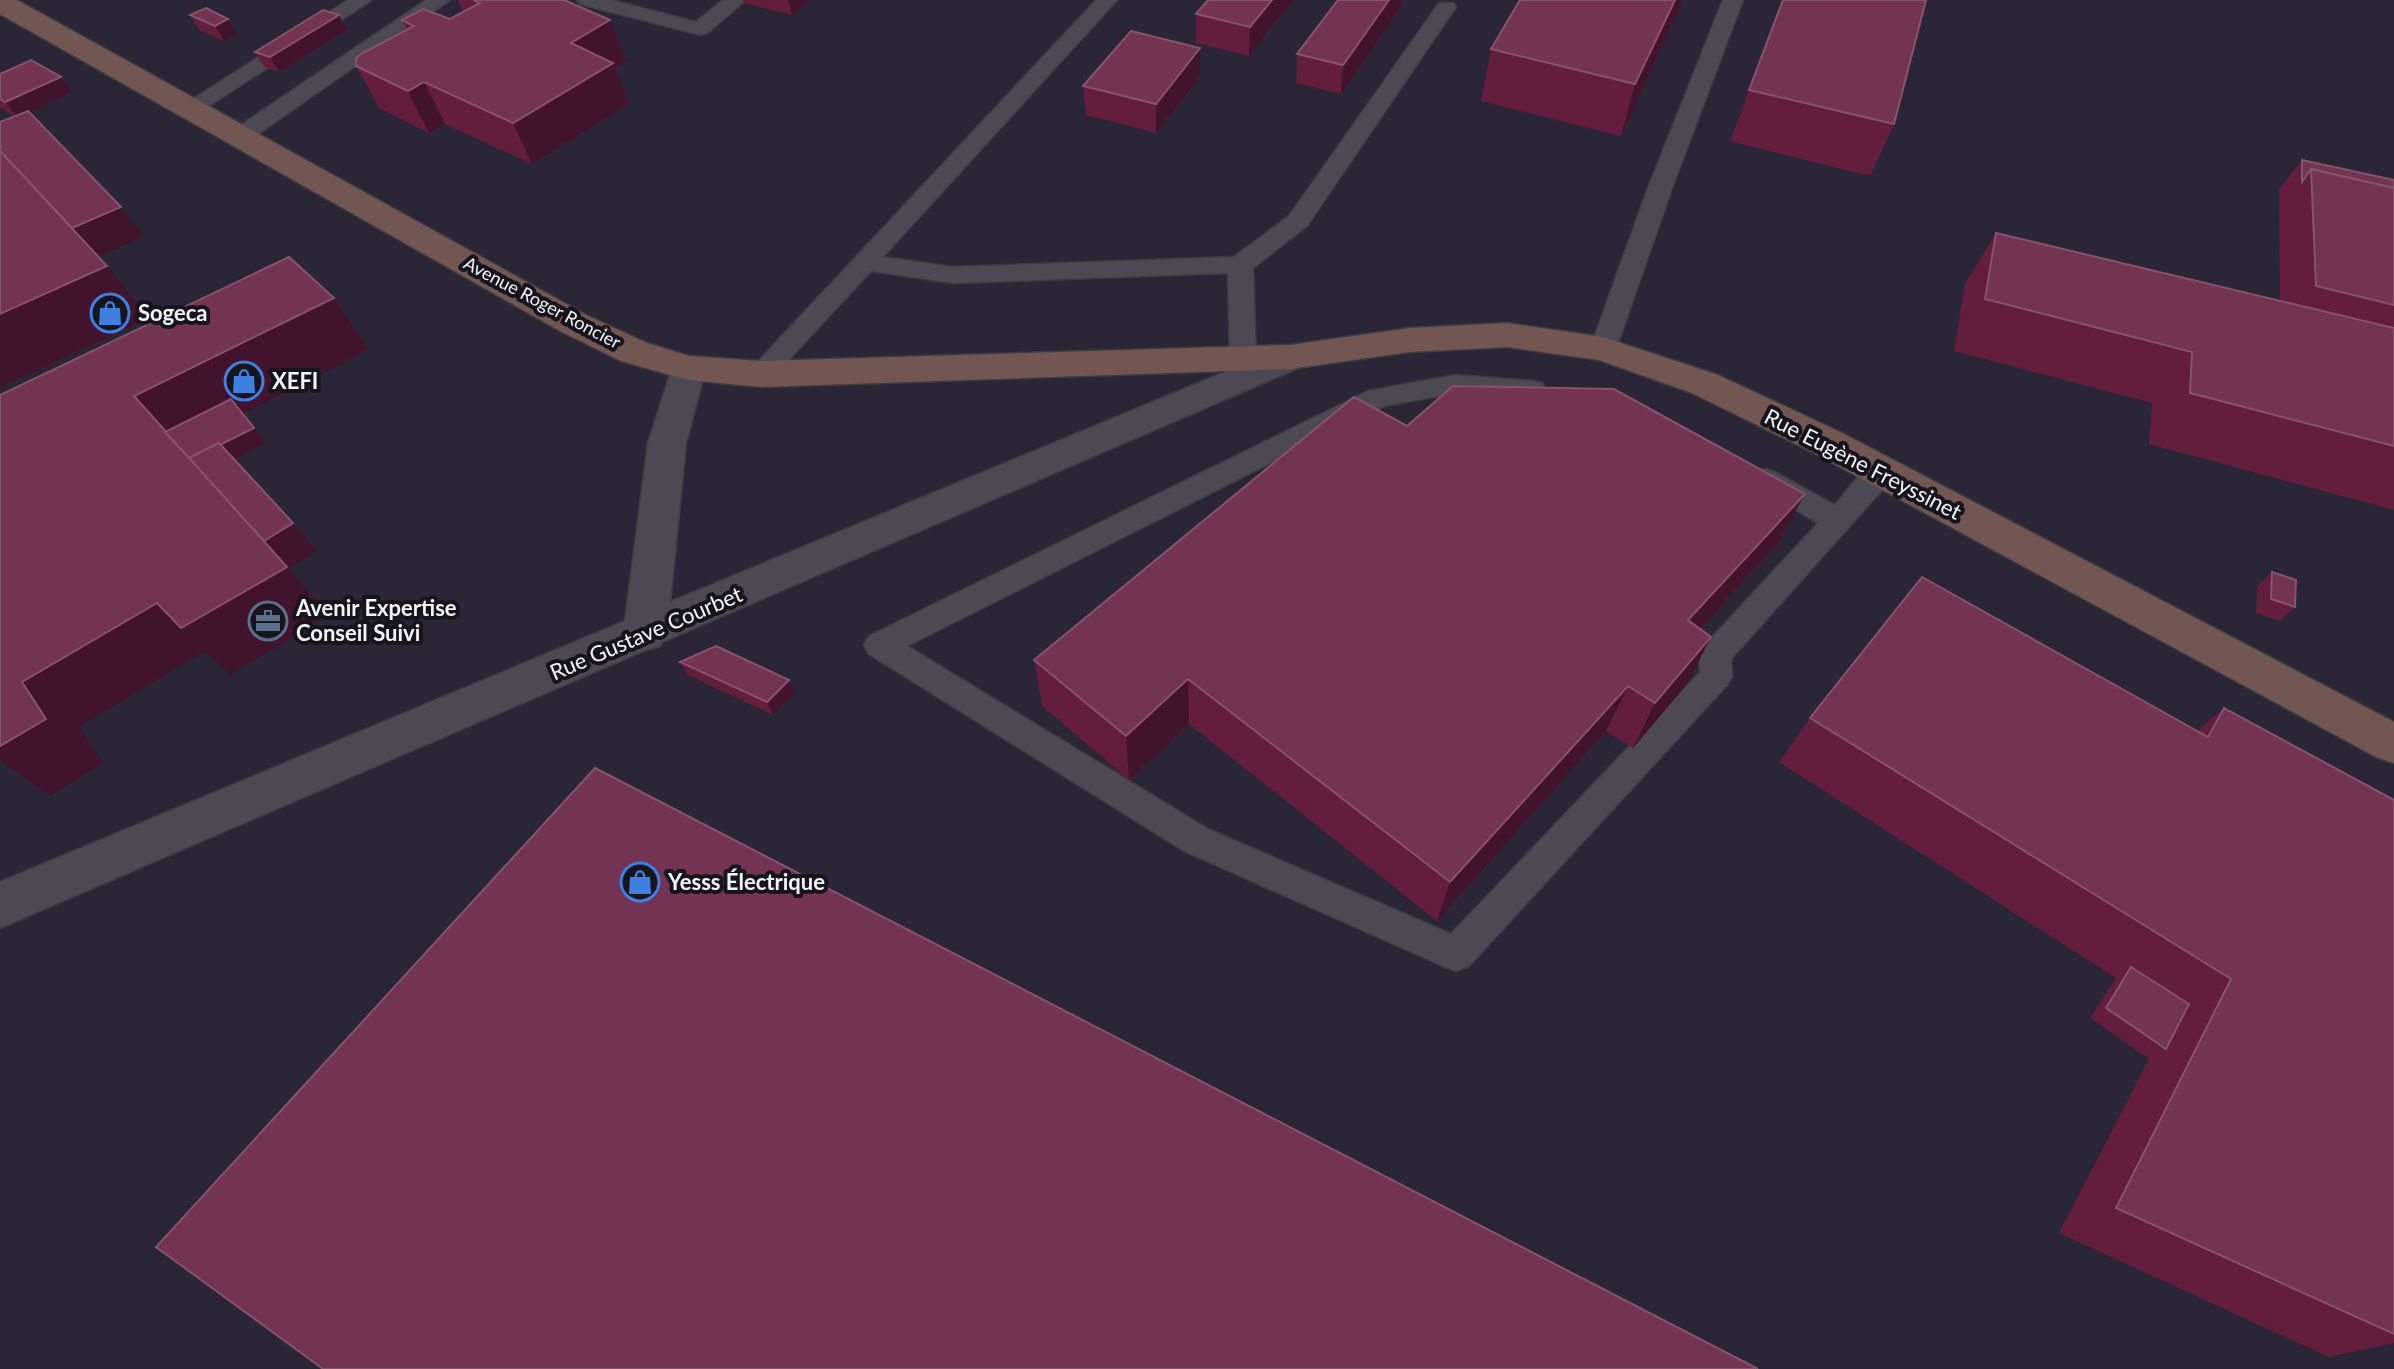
<svg xmlns="http://www.w3.org/2000/svg" width="2394" height="1369" viewBox="0 0 2394 1369" font-family="Lato,sans-serif">
<rect width="100%" height="100%" fill="#201d27"/>
<!-- built -->
<rect fill="#2a2635" x="0" y="0" width="2394" height="1369"/>
<g fill="none" stroke-linecap="round" stroke-linejoin="round">
<!-- lane casing -->
<g stroke="#3d3b43" stroke-width="3">
<g id="lane">
<path d="M348 0H372L198 113H182L179 108Z"/>
<path d="M426 0H450L248 141H232L229 136 232 131Z"/>
<path d="M577 0H611L696 22 723 0H746L707 33 700 35 580 4Z"/>
<path d="M1096 0H1117L883 257 953 267 1234 257 1289 216 1439 3H1453L1456 7 1307 226 1253 268 1256 359 1252 365 1243 368 1234 365 1230 359 1228 273 953 283 871 271 770 380 761 383 752 380 748 374 752 368Z"/>
<path d="M1723 0H1743L1672 188 1616 349 1612 355 1603 358 1594 355 1590 349 1648 188Z"/>
<path d="M1455 375 1532 381 1542 383 1545 390 1542 397 1532 399 1455 393 1384 406 907 646 1208 829 1451 934 1700 672 1699 655 1704 646 1818 523 1755 486 1751 479 1755 472 1765 469 1775 472 1835 505C1850 488 1867 457 1892 465L1896 472 1892 479 1731 659 1732 676 1727 685 1469 966 1456 971 1443 966 1184 851 869 654 864 645 869 636 1368 391Z"/>
</g>
</g>
<!-- street casing -->
<g stroke="#3d3b43" stroke-width="3">
<path id="street" d="M1290 345 1303 348 1308 357 1303 366 662 642 660 646 643 651 0 928V882L625 621 648 443 675 359 688 356 701 359 706 368 686 443 670 602Z"/>
</g>
<!-- secondary casing -->
<g stroke="#3d3b43" stroke-width="3">
<path id="secondary" d="M0 0H17L588 316 647 343 689 356 761 361 1290 345 1410 328 1507 323 1603 337 1718 375 1842 433 2394 722V763L2378 758 1814 453 1692 393 1599 360 1507 347 1410 352 1290 369 761 387 688 380 621 361 562 332 0 14Z"/>
</g>
<!-- lane -->
<use href="#lane" fill="#4c4954" fill-rule="evenodd"/>
<!-- street -->
<use href="#street" fill="#4c4954" fill-rule="evenodd"/>
<!-- secondary -->
<use href="#secondary" fill="#715651" fill-rule="evenodd"/>
</g>
<!-- wall -->
<g fill="#631d3f">
<path d="M458 0H564L610 20 626 61 615 68 629 104 532 164 445 124 429 133 379 108 356 66 407 30 402 20 450 19 463 12Z"/>
<path d="M743 0H810L792 15 744 3Z"/>
<path d="M1208 0H1293L1249 56 1196 43V14Z"/>
<path d="M1338 0H1402L1401 7 1341 94 1296 83 1297 54Z"/>
<path d="M1520 0H1683L1621 136 1481 101 1491 49Z"/>
<path d="M1783 0 1894 124 1870 176 1730 141Z"/>
<path d="M190 15 237 34 224 41 199 30Z"/>
<path d="M339 15 347 30 279 72 264 67 255 52Z"/>
<path d="M0 74 61 77 72 92 29 112 144 236 98 256 149 318 0 388V122L15 116 0 108Z"/>
<path d="M1200 77 1156 133 1086 115 1083 86Z"/>
<path d="M2302 160 2394 180V510L2149 444 2152 403 1954 351 1965 284 1996 233 2280 301 2279 189Z"/>
<path d="M1407 426 1778 543 1700 629 1711 637 1687 684 1633 748 1606 731 1437 921 1189 724 1129 780 1042 706 1034 660Z"/>
<path d="M2272 572 2295 607 2280 621 2256 613 2257 587Z"/>
<path d="M680 662 789 680 795 694 773 715 688 675Z"/>
<path d="M2224 708 2394 1334V1343L2329 1357 2059 1233 2149 1059 2090 1018 2116 978 1779 762 1810 718 2197 731Z"/>
</g>
<!-- shaded-wall -->
<g fill="#42132d">
<path d="M788 0H810L792 15Z"/>
<path d="M1272 0H1293L1249 56 1250 27Z"/>
<path d="M1389 0H1402L1401 7 1341 94 1343 65Z"/>
<path d="M1675 0H1683L1621 136 1635 84Z"/>
<path d="M339 15 347 30 279 72 270 57Z"/>
<path d="M228 19 237 34 224 41 215 26Z"/>
<path d="M610 20 626 61 615 68 629 104 532 164 513 123 571 43Z"/>
<path d="M1200 48V77L1156 133V104Z"/>
<path d="M61 77 72 92 18 118 5 102Z"/>
<path d="M424 82 445 124 429 133 408 91Z"/>
<path d="M121 207 144 236 95 258 71 228Z"/>
<path d="M107 266 149 318 0 388V314Z"/>
<path d="M334 298 368 350 178 447 134 396Z"/>
<path d="M254 428 266 443 204 475 190 461Z"/>
<path d="M1805 494 1778 543 1665 667 1688 620Z"/>
<path d="M293 523 317 551 288 569 329 615 230 675 205 651 79 727 103 763 50 796 0 760V746L22 682Z"/>
<path d="M1711 637 1687 684 1633 748 1655 703Z"/>
<path d="M1188 679 1189 724 1129 780 1126 736Z"/>
<path d="M789 680 795 694 773 715 767 702Z"/>
<path d="M1628 686 1606 731 1437 921 1450 882Z"/>
</g>
<!-- building -->
<g fill="#733453" stroke="#87526d" stroke-width="2">
<path d="M473 0H564L610 20 571 43 613 63 513 123 424 82 408 91 356 66V58L361 54 414 26 402 20 423 9 450 19 480 3Z"/>
<path d="M1208 0H1272L1250 27 1196 14Z"/>
<path d="M1338 0H1389L1343 65 1297 54Z"/>
<path d="M1520 0H1675L1635 84 1491 49Z"/>
<path d="M1783 0H1926L1894 124 1749 90Z"/>
<path d="M206 8 228 19 215 26 190 15Z"/>
<path d="M323 10 339 15 270 57 255 52Z"/>
<path d="M1131 31 1200 48 1156 104 1083 86Z"/>
<path d="M31 60 61 77 5 102 0 99V74Z"/>
<path d="M28 111 121 207 72 228 0 151V122Z"/>
<path d="M0 151 107 266 0 314Z"/>
<path d="M2302 160 2394 180V188L2311 169 2302 182Z"/>
<path d="M2311 169 2394 188V305L2316 286Z"/>
<path d="M1996 233 2394 328V446L2190 393 2192 352 1985 299Z"/>
<path d="M289 257 334 298 134 396 287 567 181 628 157 603 22 682 46 719 0 746V395Z"/>
<path d="M1453 386 1614 389 1805 494 1688 620 1711 637 1655 703 1628 686 1450 882 1188 679 1126 736 1034 660 1354 397 1407 426Z"/>
<path d="M231 399 254 428 220 445 219 443 189 458 165 432Z"/>
<path d="M219 443 293 523 264 541 189 458Z"/>
<path d="M2272 572 2296 580 2295 607 2271 599Z"/>
<path d="M1922 577 2208 737 2224 708 2394 800V1334L2116 1208 2231 979 1810 718Z"/>
<path d="M716 646 789 680 767 702 680 662Z"/>
<path d="M595 768 1758 1369H323L156 1247Z"/>
<path d="M2131 967 2189 1004 2166 1049 2106 1008Z"/>
</g>
<!-- icons -->
<defs>
<g id="shop-ring" transform="scale(2)"><circle r="9.5" fill="#16141d" stroke="#3f7fe0" stroke-width="1.5"/><path d="M-5-2.5h2.3a2.7 3.5 0 0 1 5.4 0H5L5.5 6h-11ZM-1.5-2.5h3a1.5 2.3 0 0 0-3 0Z" fill="#3f7fe0"/></g>
<g id="office-ring" transform="scale(2)"><circle r="9.5" fill="#16141d" stroke="#5c6f8a" stroke-width="1.5"/><path d="M-6-3h4V-5.5h4V-3h4V5H-6ZM-1-4.5V-3h2v-1.5ZM-6 0V1H6V0Z" fill="#5c6f8a"/></g>
</defs>
<g fill-rule="evenodd">
<use href="#shop-ring" x="110" y="313"/>
<use href="#shop-ring" x="244" y="381"/>
<use href="#office-ring" x="268" y="621"/>
<use href="#shop-ring" x="640" y="882"/>
</g>
<g text-anchor="middle" stroke-width="8" stroke-linejoin="round" paint-order="stroke">
<!-- far-street labels -->
<g font-size="18" fill="#f4f3fa" stroke="#16141d">
<text transform="translate(542 303) rotate(28)" y="6">Avenue Roger Roncier</text>
</g>
<!-- poi labels -->
<g font-size="22" font-weight="bold" fill="#f4f3fa" stroke="#16141d" text-anchor="start">
<text x="138" y="321">Sogeca</text>
<text x="272" y="389">XEFI</text>
<text x="296" y="616">Avenir Expertise<tspan x="296" dy="25">Conseil Suivi</tspan></text>
<text x="668" y="890">Yesss Électrique</text>
</g>
<!-- street labels -->
<g font-size="22" fill="#f4f3fa" stroke="#16141d">
<text transform="translate(1863 464) rotate(27)" y="8">Rue Eugène Freyssinet</text>
<text transform="translate(646 633) rotate(-23)" y="8">Rue Gustave Courbet</text>
</g>
</g>
</svg>
